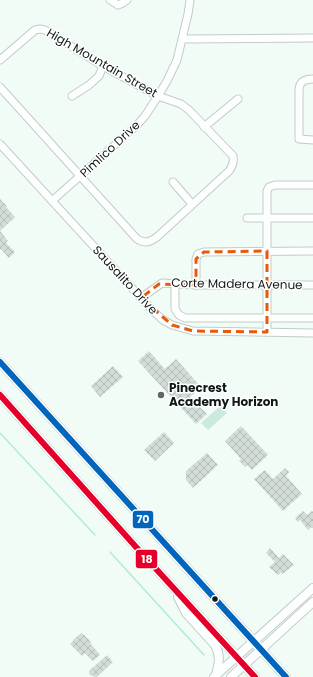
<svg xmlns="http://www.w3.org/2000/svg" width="313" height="677" viewBox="0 0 313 677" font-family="Poppins,sans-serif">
<defs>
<pattern id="building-cross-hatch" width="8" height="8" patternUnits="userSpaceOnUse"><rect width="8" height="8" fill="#d3ddd8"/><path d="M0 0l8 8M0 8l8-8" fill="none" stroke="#b4bdb8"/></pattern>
</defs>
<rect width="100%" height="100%" fill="#f2fcf7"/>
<!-- pitch -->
<path fill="#caeadd" d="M221 405 227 413 208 430 201 423Z"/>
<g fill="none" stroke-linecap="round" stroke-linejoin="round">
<!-- stream -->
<g stroke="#aeecd5" stroke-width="1.5">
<path d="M0 433 95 535"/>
<path d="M110 552 204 655"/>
</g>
</g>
<!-- building -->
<g fill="url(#building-cross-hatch)">
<path d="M0 199 7 206 6 207 15 217 0 231Z"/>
<path d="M0 231 8 241 6 243 15 252 9 258 1 249 0 250Z"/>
<path d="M149 351 165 369 176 359 201 387 190 397 207 414 196 424 138 361Z"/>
<path d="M113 366 123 377 100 397 91 386Z"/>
<path d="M241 426 268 455 252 470 247 465 245 467 239 461 241 459 225 441Z"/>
<path d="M164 432 174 443 155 461 144 450Z"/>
<path d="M207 453 218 465 193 488 186 480V471Z"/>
<path d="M285 468 289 472 286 476 302 494 283 511 254 479 265 470 273 479Z"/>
<path d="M303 511 307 515 312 511 313 512V528L312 527 308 530 300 520 298 522 295 518Z"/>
<path d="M270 548 279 558 283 554 294 565 285 572 282 574 281 572 278 575 269 567 275 562 266 553Z"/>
<path d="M81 633 83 635V634L91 642 90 643 100 655 93 661 85 653 82 656 70 644 73 641V640Z"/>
<path d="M107 655 113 662 97 677H94L93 675 92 676 89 673V671Z"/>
</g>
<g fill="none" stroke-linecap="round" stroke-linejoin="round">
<!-- minor casing -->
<g stroke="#c2ccc7" stroke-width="9">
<g id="minor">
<path d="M110 0 118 5 123 3 127 0"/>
<path d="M183 39 313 38"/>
<path d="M0 60 35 30 40 29 45 30 103 66 158 96 181 104 189 110 233 156C234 162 233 166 229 171L157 237C150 242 145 244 137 239L0 87"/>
<path d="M313 79C304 79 299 82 299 91V139L313 140"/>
<path d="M72 96 89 85 99 76 103 66"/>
<path d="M204 127 238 99"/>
<path d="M0 144 153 311 163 320 172 325 193 331 313 333"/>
<path d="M173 182 192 204"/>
<path d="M52 201 136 126 145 116 158 96 167 81 177 60 188 14 190 0"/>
<path d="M247 218H313"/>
<path d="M175 284V309L179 315 185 318H313"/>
<path d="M196 285V259L198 254 204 252 313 251"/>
<path d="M141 298 162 283 196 285H313"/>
<path d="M267 332V191L269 187 275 185H313"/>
</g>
</g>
<!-- major casing -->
<g stroke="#c2ccc7" stroke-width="10">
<g id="major">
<path d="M0 362 286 677"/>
<path d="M0 395 136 547 255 677"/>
<path d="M178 597 186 613 215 645C221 656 219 663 216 675"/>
<path d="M214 677 313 588"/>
<path d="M231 677 313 602"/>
</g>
</g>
<!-- minor -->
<use href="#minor" stroke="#fdfffe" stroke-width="7"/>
<!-- major -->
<use href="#major" stroke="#fdfffe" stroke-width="8"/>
<!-- bus-1 casing -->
<g stroke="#fff" stroke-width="9">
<path id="bus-1" d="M0 362 286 677"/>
</g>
<!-- bus-2 casing -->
<g stroke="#fff" stroke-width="9">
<path id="bus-2" d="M0 395 136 547 255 677"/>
</g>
<!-- bus-1 -->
<use href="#bus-1" stroke="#0065bd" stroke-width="6"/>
<!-- bus-2 -->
<use href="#bus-2" stroke="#e4002b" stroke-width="6"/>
</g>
<!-- marked area -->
<path fill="none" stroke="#e8590c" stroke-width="3" stroke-dasharray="8 5" stroke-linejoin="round" d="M267 251V332L193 331 172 325 141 298 159 284 196 285V259L204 252Z"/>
<!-- markers -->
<circle fill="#5e6864" stroke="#fff" stroke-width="1.5" cx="161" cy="395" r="4"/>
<circle fill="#0f1815" stroke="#fff" stroke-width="1.5" cx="215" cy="599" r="3.5"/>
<g text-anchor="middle" stroke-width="3" stroke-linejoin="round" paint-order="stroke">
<!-- street labels -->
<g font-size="12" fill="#0f1815" stroke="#fff">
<text transform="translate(102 63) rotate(30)" y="4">High Mountain Street</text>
<text transform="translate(110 149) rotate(-43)" y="4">Pimlico Drive</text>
<text transform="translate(125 280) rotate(47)" y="4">Sausalito Drive</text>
<text transform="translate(237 284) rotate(1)" y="4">Corte Madera Avenue</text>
</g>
<!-- poi labels -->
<g font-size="12" font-weight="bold" fill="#0f1815" stroke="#fff" text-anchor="start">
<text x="169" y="392">Pinecrest<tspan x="169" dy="14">Academy Horizon</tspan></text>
</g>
</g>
<g stroke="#fff" stroke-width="1.5">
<rect x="132" y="510" width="22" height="19" rx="4" fill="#0065bd"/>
<rect x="135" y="549" width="23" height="20" rx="4" fill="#e4002b"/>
</g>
<g font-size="11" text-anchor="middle" font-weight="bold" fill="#fff">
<text x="143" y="523">70</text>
<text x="147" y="563">18</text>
</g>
</svg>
